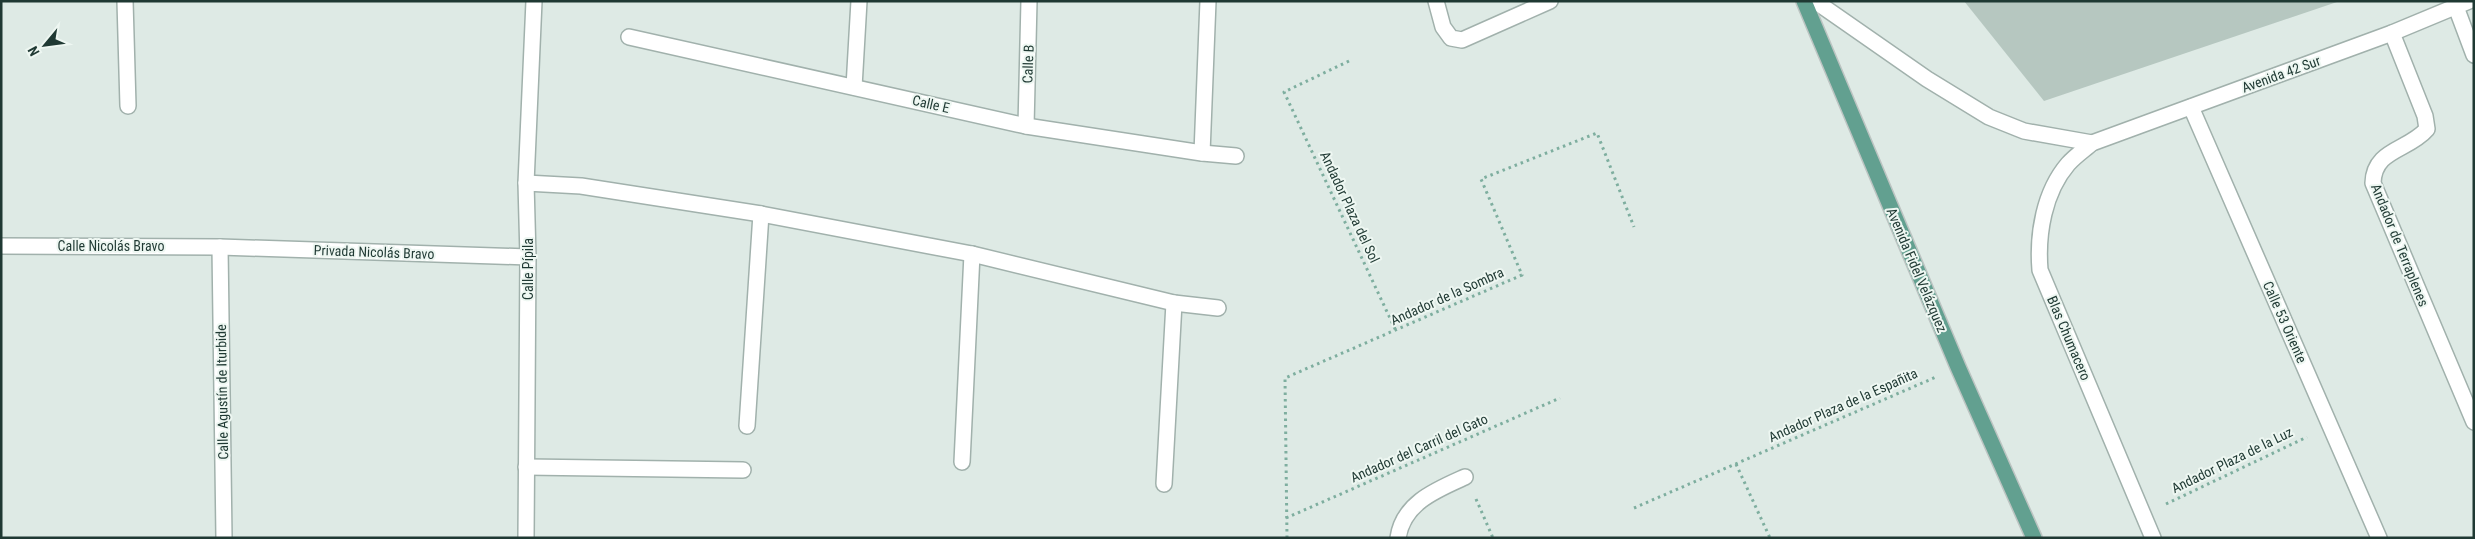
<svg xmlns="http://www.w3.org/2000/svg" width="2475" height="539" viewBox="0 0 2475 539" font-family="'Roboto Condensed',sans-serif">
<rect width="100%" height="100%" fill="#deeae5"/>
<!-- building -->
<path fill="#b6c7c0" d="M1964 1H2337V2L2044 101Z"/>
<g fill="none" stroke-linecap="round" stroke-linejoin="round">
<!-- minor casing -->
<g stroke="#a1b1ac" stroke-width="18">
<g id="minor">
<path d="M125 1 128 106"/>
<path d="M1436 1 1443 27 1451 38 1462 40 1550 1"/>
<path d="M1815 1 1927 79 1989 117 2024 131 2092 143"/>
<path d="M2456 7 2474 55"/>
<path d="M2392 33 2425 116 2427 129C2408 151 2374 149 2373 183L2474 422"/>
<path d="M629 37 1026 126 1202 153 1236 156"/>
<path d="M854 87 859 1"/>
<path d="M2191 107 2379 538"/>
<path d="M1026 126 1029 1"/>
<path d="M1202 153 1208 1"/>
<path d="M526 183 581 186 761 214 972 254 1174 303 1218 308"/>
<path d="M1 246 220 247 528 257"/>
<path d="M220 247 224 538"/>
<path d="M747 426 761 214"/>
<path d="M962 462 972 254"/>
<path d="M526 467 743 470"/>
<path d="M1164 484 1174 303"/>
<path d="M526 538 528 257 526 183 534 1"/>
<path d="M1398 538C1403 503 1436 490 1465 477"/>
<path d="M2153 538 2040 270C2037 234 2044 192 2068 164 2075 156 2084 150 2092 143L2392 33 2469 1"/>
</g>
</g>
<!-- major casing -->
<g stroke="#bcc4c2" stroke-width="18">
<path id="major" d="M1804 1 1958 367 2034 538"/>
</g>
<!-- path -->
<g stroke="#7eae9f" stroke-width="3" stroke-dasharray="2.5 4" stroke-linecap="butt">
<path d="M1349 61 1284 92 1396 331"/>
<path d="M1736 464 1770 538"/>
<path d="M1476 499 1493 538"/>
<path d="M2166 504 2307 437"/>
<path d="M1634 508 1936 377"/>
<path d="M1286 518 1560 398"/>
<path d="M1287 538 1285 378 1522 275 1481 179 1597 133 1634 227"/>
</g>
<!-- minor -->
<use href="#minor" stroke="#fff" stroke-width="15"/>
<!-- major -->
<use href="#major" stroke="#62a090" stroke-width="15"/>
</g>
<g text-anchor="middle" stroke-width="4" stroke-linejoin="round" paint-order="stroke">
<!-- street labels -->
<g font-size="14" fill="#1f3933" stroke="#eef7f2">
<text transform="translate(1028 64) rotate(-88)" y="5">Calle B</text>
<text transform="translate(2281 74) rotate(-20)" y="5">Avenida 42 Sur</text>
<text transform="translate(931 104) rotate(13)" y="5">Calle E</text>
<text transform="translate(1350 207) rotate(65)" y="5">Andador Plaza del Sol</text>
<text transform="translate(2400 245) rotate(68)" y="5">Andador de Terraplenes</text>
<text x="111" y="251">Calle Nicolás Bravo</text>
<text transform="translate(374 252) rotate(2)" y="5">Privada Nicolás Bravo</text>
<text transform="translate(528 269) rotate(-90)" y="5">Calle Pípila</text>
<text transform="translate(1917 270) rotate(67)" y="5">Avenida Fidel Velázquez</text>
<text transform="translate(1447 296) rotate(-24)" y="5">Andador de la Sombra</text>
<text transform="translate(2285 322) rotate(66)" y="5">Calle 53 Oriente</text>
<text transform="translate(2069 338) rotate(67)" y="5">Blas Chumacero</text>
<text transform="translate(222 392) rotate(-91)" y="5">Calle Agustín de Iturbide</text>
<text transform="translate(1843 405) rotate(-24)" y="5">Andador Plaza de la Españita</text>
<text transform="translate(1419 448) rotate(-24)" y="5">Andador del Carril del Gato</text>
<text transform="translate(2232 460) rotate(-26)" y="5">Andador Plaza de la Luz</text>
</g>
</g>
<!-- border -->
<rect width="2475" height="539" fill="none" stroke="#1f3933" stroke-width="5"/>
<!-- north arrow -->
<g transform="translate(45 45) rotate(241)" stroke="#eef7f2" stroke-width="4" paint-order="stroke">
<path d="M0-4L9 19L0 12L-9 19Z" fill="#1f3933"/>
<text y="-8" font-size="14" font-weight="bold" text-anchor="middle" fill="#1f3933">N</text>
</g>
</svg>
